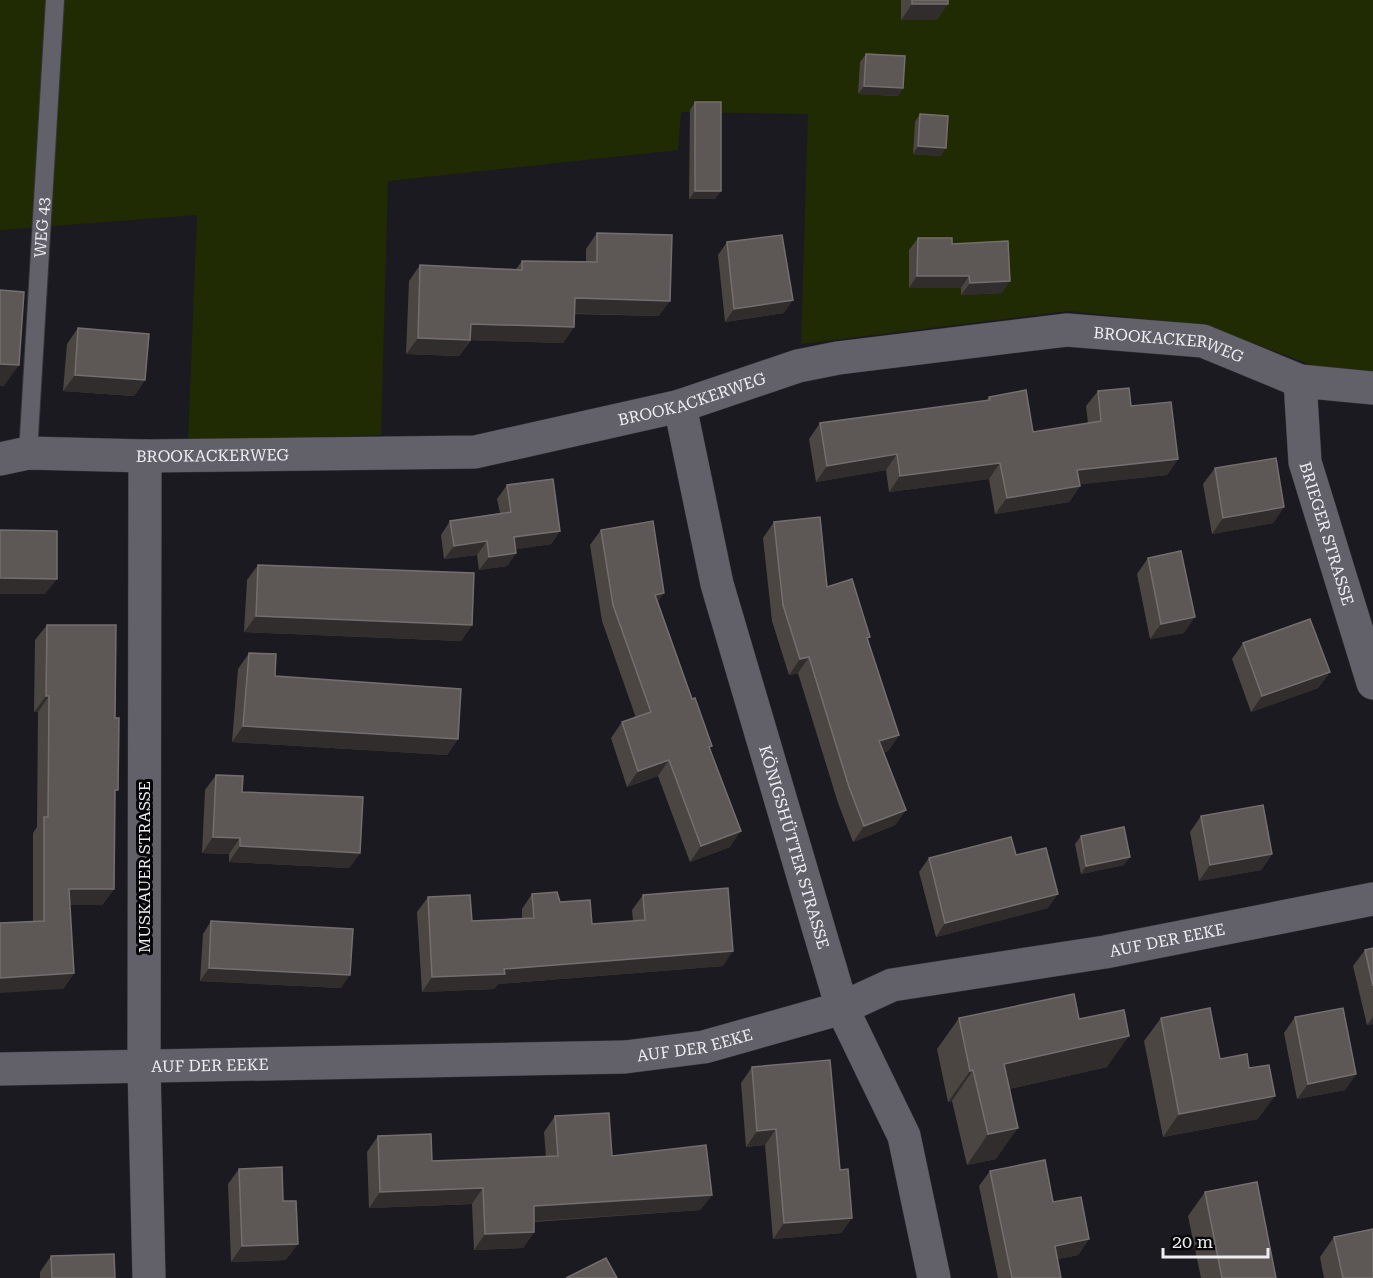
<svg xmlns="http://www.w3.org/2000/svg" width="1373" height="1278" viewBox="0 0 1373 1278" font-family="'Roboto Serif',serif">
<rect width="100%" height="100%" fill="#1b1a21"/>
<!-- green -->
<path fill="#212b03" d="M0 0H1373V374L1333 373 1204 325 1068 311 801 344 808 114 681 112 678 150 388 181 381 435 188 441 197 215 0 230Z"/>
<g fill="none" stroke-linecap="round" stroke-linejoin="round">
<!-- lane casing -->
<g stroke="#343438" stroke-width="20">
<g id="lane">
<path id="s1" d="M28 453 55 0"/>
</g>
</g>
<!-- street casing -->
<g stroke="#343438" stroke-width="34">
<g id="street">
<path id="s2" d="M1300 381 1305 462 1373 683"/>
<path id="s3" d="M680 406 717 584 842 1008 904 1136 934 1278"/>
<path d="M145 456 144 1067 149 1278"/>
<path id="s4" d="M0 459 28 453 145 456 475 452 680 406 798 366 838 358 1067 330 1203 341 1300 381 1373 388"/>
<path id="s5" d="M0 1069 625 1057 704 1047 842 1008 892 985 1105 952 1373 899"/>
</g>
</g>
<!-- lane -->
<use href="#lane" stroke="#626169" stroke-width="18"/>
<!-- street -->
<use href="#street" stroke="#626169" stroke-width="33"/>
</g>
<!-- wall -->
<g fill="#4b4642">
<path d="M901 0H948L937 20H901Z"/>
<path d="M866 54 903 88 898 96 858 94 860 62Z"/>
<path d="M695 102 715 199H689L690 110Z"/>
<path d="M920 114 941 156 913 154 915 122Z"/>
<path d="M597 233 659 316 574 314V327L563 343 471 340 459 356 406 354 409 281 420 265 516 269 522 261 586 262V249Z"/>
<path d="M918 238 952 244 1002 293 961 295V288H909V250Z"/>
<path d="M727 242 784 313 725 322 718 255Z"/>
<path d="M78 328 145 380 134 396 63 391 67 344Z"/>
<path d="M1098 391 1131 406 1178 459 1167 475 1080 484V486L1069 502 995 514 989 479 889 492 886 470 816 482 809 439 820 423 986 401 989 397 1033 432 1088 423 1086 406Z"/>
<path d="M1215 468 1284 507 1273 523 1212 534 1203 484Z"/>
<path d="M507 485 560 531 551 544 516 549V553L507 566 479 570 477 555 444 559 441 535 450 521 500 513 497 499Z"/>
<path d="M774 522 827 587 868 640 899 735 888 751 884 752 906 810 895 825 853 842 838 803 798 673 789 675 772 621 763 538Z"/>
<path d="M601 530 658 602 710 748 730 847 690 862 658 776 627 787 611 738 622 722 636 718 602 621 590 545Z"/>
<path d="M1148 558 1184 633 1150 639 1137 574Z"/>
<path d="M258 565 472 625 461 641 244 632 247 580Z"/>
<path d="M47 625 115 795 114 889 102 905H70L74 973 63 989 33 921V833L37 827 38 712H34L35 640Z"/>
<path d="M1243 643 1330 672 1318 688 1251 712 1232 659Z"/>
<path d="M249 653 275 676 458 739 447 755 232 742 238 669Z"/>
<path d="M216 775 242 792 360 853 349 868 229 862V854L202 853 205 790Z"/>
<path d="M1201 816 1272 854 1261 870 1199 881 1190 832Z"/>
<path d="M1081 836 1124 865 1081 874 1075 844Z"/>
<path d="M1016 855 1048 908 936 937 919 872 929 858Z"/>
<path d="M532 894 560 902 592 924 633 921 632 910 643 895 723 966 498 984 494 989 422 992 417 912 428 897 472 921 522 918V909Z"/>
<path d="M211 921 341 988 200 981 203 934Z"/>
<path d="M1373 948V1024L1367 1025 1353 966 1365 950Z"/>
<path d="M1295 1017 1356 1074 1345 1090 1297 1099 1284 1033Z"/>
<path d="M959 1018 1079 1019 1107 1067 1009 1089 996 1159 967 1165 952 1101 948 1102 937 1049Z"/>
<path d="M1161 1018 1220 1059 1258 1119 1163 1137 1144 1041Z"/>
<path d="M752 1067 840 1170 852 1218 841 1233 773 1239 765 1145 746 1147 741 1083Z"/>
<path d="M555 1116 612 1156 712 1195 700 1210 534 1222V1232L523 1248 474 1250 472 1204 369 1208 367 1152 378 1136 432 1161 546 1157 544 1132Z"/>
<path d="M239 1169 286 1260 231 1262 228 1184Z"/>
<path d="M990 1171 1053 1202 1089 1239 1078 1255 1058 1259 1061 1278H998L979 1186Z"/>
<path d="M1205 1192 1276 1278H1201L1188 1216Z"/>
<path d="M1334 1237 1373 1278H1324L1320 1257Z"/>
<path d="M51 1256 115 1278H40V1272Z"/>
</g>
<!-- shaded-wall -->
<g fill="#312d2d">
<path d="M912 4H948L937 20H901Z"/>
<path d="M864 86 903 88 898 96 858 94Z"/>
<path d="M918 146 946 148 941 156 913 154Z"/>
<path d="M695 191H721L715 199H689Z"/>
<path d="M917 276H969L961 288H909Z"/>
<path d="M1010 281 1002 293 961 295 970 283Z"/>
<path d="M575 298 670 301 659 316 564 313Z"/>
<path d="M793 300 784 313 725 322 734 309Z"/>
<path d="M471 324 574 327 563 343 460 340Z"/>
<path d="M418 338 470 340 459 356 406 354Z"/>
<path d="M0 364 19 365 4 386H0Z"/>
<path d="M75 375 145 380 134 396 63 391Z"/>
<path d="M897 454 886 470 816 482 827 466Z"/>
<path d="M1178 459 1167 475 1066 486 1077 470Z"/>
<path d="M1000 463 989 479 889 492 900 476Z"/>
<path d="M1080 486 1069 502 995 514 1007 498Z"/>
<path d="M1284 507 1273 523 1212 534 1223 518Z"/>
<path d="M560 531 551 544 505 551 514 537Z"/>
<path d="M487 541 477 555 444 559 454 546Z"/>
<path d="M516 553 507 566 479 570 489 557Z"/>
<path d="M0 578 57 579 45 594H0Z"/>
<path d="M664 593 653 609 655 595Z"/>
<path d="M256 616 472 625 461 641 244 632Z"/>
<path d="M1195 617 1184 633 1150 639 1161 624Z"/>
<path d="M809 657 798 673 789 675 800 659Z"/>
<path d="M1330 672 1318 688 1251 712 1262 696Z"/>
<path d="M46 696H49L38 712H34Z"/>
<path d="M243 726 458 739 447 755 232 742Z"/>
<path d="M899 735 888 751 868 757 879 741Z"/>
<path d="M669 760 658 776 627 787 638 771Z"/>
<path d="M906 810 895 825 853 842 864 826Z"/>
<path d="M741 831 730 847 690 862 701 846Z"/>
<path d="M213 837 240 838 229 854 202 853Z"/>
<path d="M240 846 360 853 349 868 229 862Z"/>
<path d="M1272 854 1261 870 1199 881 1210 865Z"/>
<path d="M1130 857 1124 865 1081 874 1086 866Z"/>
<path d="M69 889H114L102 905H58Z"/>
<path d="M1058 894 1048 908 936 937 945 923Z"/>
<path d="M733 951 723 966 498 984 494 989 422 992 432 977 504 969Z"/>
<path d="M209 968 350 975 341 988 200 981Z"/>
<path d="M74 973 63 989 0 993V978Z"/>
<path d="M1373 1017V1024L1367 1025Z"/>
<path d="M1129 1036 1107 1067 982 1095 1004 1064Z"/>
<path d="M973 1070 952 1101 948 1102 970 1071Z"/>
<path d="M1356 1074 1345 1090 1297 1099 1308 1084Z"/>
<path d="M1275 1096 1258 1119 1163 1137 1179 1114Z"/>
<path d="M1018 1128 996 1159 967 1165 988 1134Z"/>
<path d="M776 1129 765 1145 746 1147 757 1131Z"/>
<path d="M483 1188 472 1204 369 1208 380 1192Z"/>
<path d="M712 1195 700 1210 522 1222 534 1206Z"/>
<path d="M852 1218 841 1233 773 1239 784 1223Z"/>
<path d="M534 1232 523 1248 474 1250 485 1234Z"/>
<path d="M1089 1239 1078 1255 1044 1262 1055 1246Z"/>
<path d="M298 1244 286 1260 231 1262 242 1246Z"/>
</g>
<!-- building -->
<g fill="#5d5855" stroke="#746f6e" stroke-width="1.5">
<rect x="912" y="0" width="36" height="4"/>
<path d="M866 54 905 56 903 88 864 86Z"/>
<rect x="695" y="102" width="26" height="89"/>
<path d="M920 114 948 116 946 148 918 146Z"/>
<path d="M597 233 672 235 670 301 575 298 574 327 471 324 470 340 418 338 420 265 522 270V261L597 262Z"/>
<path d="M782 235 793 300 734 309 727 242Z"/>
<path d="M918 238H952V244L1008 241 1010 281 970 283 969 276H917Z"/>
<path d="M0 290 24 292 19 365 0 364Z"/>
<path d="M78 328 149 334 145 380 75 375Z"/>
<path d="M1129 388 1131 406 1171 402 1178 459 1077 470 1080 486 1007 498 1000 463 900 476 897 454 827 466 820 423 990 400 989 397 1026 390 1033 432 1101 421 1098 391Z"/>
<path d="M1276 458 1284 507 1223 518 1215 468Z"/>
<path d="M553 479 560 531 514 537 516 553 489 557 487 541 454 546 450 521 511 512 507 485Z"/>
<path d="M820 517 827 587 852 579 870 637 867 638 899 735 879 741 906 810 864 826 849 787 809 657 800 659 783 605 774 522Z"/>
<path d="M653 521 664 593 655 595 692 699 695 698 712 746 709 747 741 831 701 846 669 760 638 771 622 722 651 712 613 605 601 530Z"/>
<path d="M0 530 57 531V579L0 578Z"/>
<path d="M1181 551 1195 617 1161 624 1148 558Z"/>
<path d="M258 565 474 573 472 625 256 616Z"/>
<path d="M1310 619 1330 672 1262 696 1243 643Z"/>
<path d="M47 625H116L115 718H119L118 790H115L114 889H69L74 973 0 978V923L44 921V817H48L49 696H46Z"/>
<path d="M249 653 276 654 275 676 461 689 458 739 243 726Z"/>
<path d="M216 775 243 776 242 792 363 797 360 853 240 846V838L213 837Z"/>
<path d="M1263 805 1272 854 1210 865 1201 816Z"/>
<path d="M1124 827 1130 857 1086 866 1081 836Z"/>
<path d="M1011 837 1016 855 1046 848 1058 894 945 923 929 858Z"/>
<path d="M728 888 733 951 504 969 505 974 432 977 428 897 470 895 472 921 534 918 532 894 557 892 560 902 590 900 592 924 645 920 643 895Z"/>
<path d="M211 921 353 929 350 975 209 968Z"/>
<path d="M1373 948V986L1365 950Z"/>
<path d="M1074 994 1079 1019 1124 1010 1129 1036 1004 1064 1018 1128 988 1134 973 1070 970 1071 959 1018Z"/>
<path d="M1210 1008 1220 1059 1247 1054 1249 1068 1269 1065 1275 1096 1179 1114 1161 1018Z"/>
<path d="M1343 1008 1356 1074 1308 1084 1295 1017Z"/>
<path d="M830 1060 840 1170 848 1169 852 1218 784 1223 776 1129 757 1131 752 1067Z"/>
<path d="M609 1113 612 1156 706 1145 712 1195 534 1206V1232L485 1234 483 1188 380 1192 378 1136 431 1134 432 1161 558 1156 555 1116Z"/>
<path d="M1045 1160 1053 1202 1081 1197 1089 1239 1055 1246 1061 1278H1012L990 1171Z"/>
<path d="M282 1167 283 1201H296L298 1244 242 1246 239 1169Z"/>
<path d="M1257 1182 1276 1278H1222L1205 1192Z"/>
<path d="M1373 1229V1278H1343L1334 1237Z"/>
<path d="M114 1254 115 1278H52L51 1256Z"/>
<path d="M606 1258 617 1278H566Z"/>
</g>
<g text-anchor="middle" stroke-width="6" stroke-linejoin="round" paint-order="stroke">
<!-- street labels -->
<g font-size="16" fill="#eeeef2" stroke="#060608">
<text dy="6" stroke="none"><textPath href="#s1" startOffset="226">WEG 43</textPath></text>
<text dy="6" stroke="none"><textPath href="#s4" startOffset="1185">BROOKACKERWEG</textPath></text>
<text dy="6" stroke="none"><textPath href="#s4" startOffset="699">BROOKACKERWEG</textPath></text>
<text dy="6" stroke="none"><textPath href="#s4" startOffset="213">BROOKACKERWEG</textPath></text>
<text dy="6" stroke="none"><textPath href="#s2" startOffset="156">BRIEGER STRASSE</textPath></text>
<text dy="6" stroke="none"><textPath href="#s3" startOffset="456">KÖNIGSHÜTTER STRASSE</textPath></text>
<text transform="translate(144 867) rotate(-90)" y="6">MUSKAUER STRASSE</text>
<text dy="6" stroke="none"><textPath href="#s5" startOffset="1182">AUF DER EEKE</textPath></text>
<text dy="6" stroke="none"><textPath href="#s5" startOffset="696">AUF DER EEKE</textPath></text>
<text dy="6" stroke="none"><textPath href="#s5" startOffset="210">AUF DER EEKE</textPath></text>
</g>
</g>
<!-- scale -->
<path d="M1163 1248v9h105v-9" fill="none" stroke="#eeeef2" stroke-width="3"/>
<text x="1172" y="1248" font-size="18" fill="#eeeef2" stroke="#060608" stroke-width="4.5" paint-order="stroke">20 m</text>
</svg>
